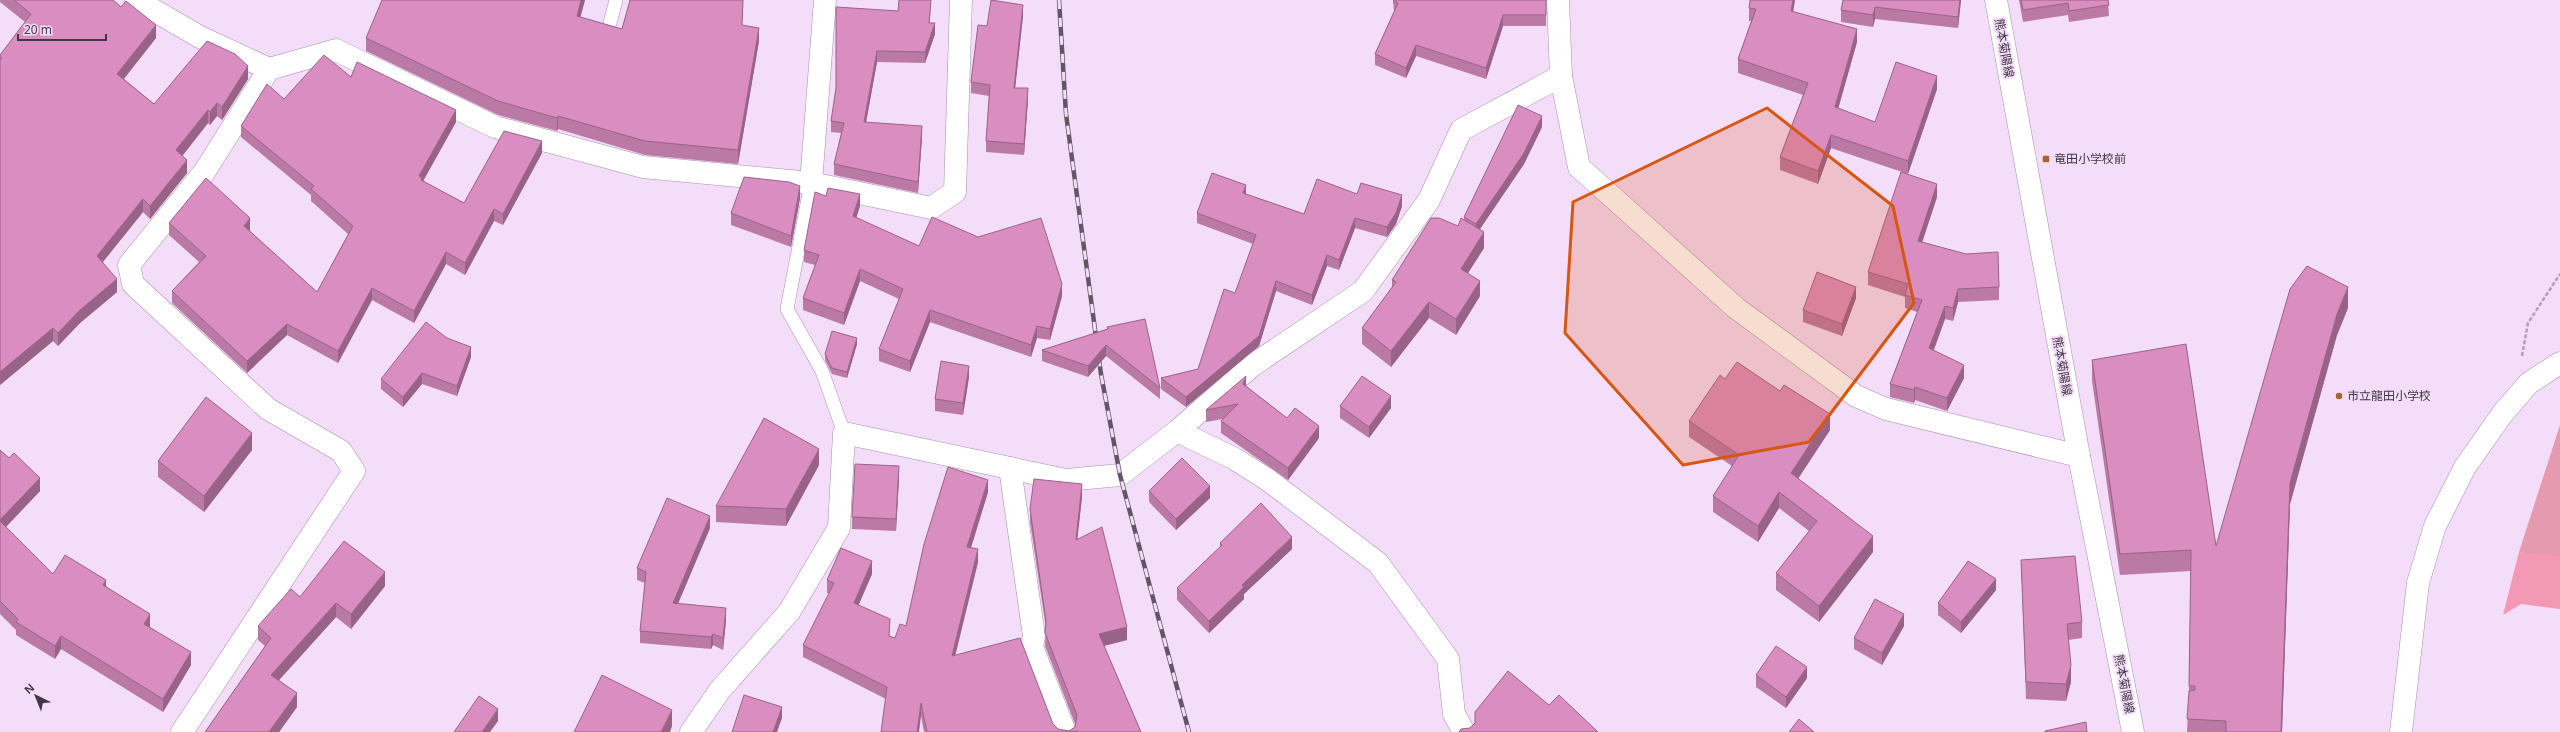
<svg xmlns="http://www.w3.org/2000/svg" width="2560" height="732" viewBox="0 0 2560 732" font-family="'Noto Sans','Noto Sans JP',sans-serif">
<rect width="100%" height="100%" fill="#f4ddf9"/>
<!-- green -->
<path fill="#e59ab1" d="M2560 425V560L2519 552Z"/>
<!-- forest -->
<path fill="#f398b5" d="M2519 552 2560 556V609L2521 604 2503 615Z"/>
<g fill="none" stroke-linecap="round" stroke-linejoin="round">
<!-- lane casing -->
<g stroke="#a48fa9" stroke-width="14">
<g id="lane">
<path d="M610 23 616 0"/>
<path d="M811 183 787 309 822 371 844 433"/>
</g>
</g>
<!-- street casing -->
<g stroke="#a48fa9" stroke-width="23">
<g id="street">
<path d="M136 0 200 37 269 69 336 50 495 127 643 167 811 183 931 208 955 192 961 0"/>
<path d="M1558 0 1561 76 1579 167 1736 308 1856 396 1886 409 2079 456"/>
<path d="M811 183 825 0"/>
<path d="M1177 431 1235 459 1268 480 1378 563 1448 659 1454 714 1464 732"/>
<path d="M1010 468 1034 636 1032 647 1065 732"/>
<path d="M182 732 354 471 341 451 268 409 133 284 129 265 205 171 269 69"/>
<path d="M691 732 720 690 789 612 839 528 844 433 1066 480 1120 475 1177 431 1253 365 1363 291 1429 200 1461 130 1561 76"/>
</g>
</g>
<!-- secondary casing -->
<g stroke="#a48fa9" stroke-width="23">
<g id="secondary">
<path d="M1996 0 2079 456 2133 732"/>
<path d="M2401 732 2418 583 2435 526 2465 467 2503 413 2529 383 2560 363"/>
</g>
</g>
<!-- path -->
<path stroke="#b09eb4" stroke-width="2.5" stroke-dasharray="4 2" stroke-linecap="butt" d="M2522 356 2528 323 2560 274"/>
<!-- lane -->
<use href="#lane" stroke="#fff" stroke-width="13"/>
<!-- street -->
<use href="#street" stroke="#fff" stroke-width="22"/>
<!-- secondary -->
<use href="#secondary" stroke="#fff" stroke-width="22"/>
<!-- rail casing -->
<g stroke="#625665" stroke-width="4.5">
<path id="rail" d="M1059 0 1066 114 1101 374 1120 475 1189 732"/>
</g>
<!-- rail -->
<use href="#rail" stroke="#f4ddf9" stroke-width="3" stroke-dasharray="9" stroke-linecap="butt"/>
</g>
<!-- wall -->
<g fill="#bb79a6">
<path d="M0 0H113L156 38 124 79 154 104 248 79 222 120 217 116 210 125 208 123 182 156 187 173 150 219 143 212 103 262 117 292 80 323 58 346 53 341 0 385V55L25 22 0 2Z"/>
<path d="M585 0 580 17 622 29 630 0H743L742 25 759 41 738 164 645 155 558 129 557 131 498 115 366 51V38Z"/>
<path d="M1795 0 1793 12 1857 42 1838 108 1875 122 1937 89 1908 174 1831 148 1818 184 1780 170V157L1803 95 1738 73V59L1751 21H1749V8Z"/>
<path d="M1843 0H1961L1958 28 1875 19 1873 27 1841 22V10Z"/>
<path d="M2019 0H2108L2109 16 2069 22 2068 15 2023 22Z"/>
<path d="M1393 1 1546 15V26H1503L1486 79 1416 56 1406 78 1375 65V54L1394 12Z"/>
<path d="M898 11 930 23 935 34 925 63 877 62 866 123 922 137 918 193 834 175V164L841 133 831 132V121Z"/>
<path d="M1023 16 1015 88 1028 99 1024 155 986 152V141L989 96 971 93V77L987 26Z"/>
<path d="M351 77 456 122 423 181 464 203 542 153 503 225 494 221 465 275 446 264 414 323 372 300 338 363 287 335 247 373 172 303V291L199 262 169 235V223L250 230V231L317 292 348 234 311 201V195L241 137V126L284 99Z"/>
<path d="M1542 127 1524 164 1479 230 1484 248 1468 273 1480 296 1456 335 1429 318 1391 367 1362 344V328L1392 287V280L1464 220V217Z"/>
<path d="M1246 194 1304 214 1357 194 1402 206 1396 224 1387 237 1355 228 1339 270 1327 266 1312 305 1276 291 1259 346 1186 407 1161 389V378L1198 369 1235 293 1253 244 1197 223V213Z"/>
<path d="M826 196 860 206 856 218 919 246 1062 296 1050 340 1037 338 1031 357 930 322 910 372 879 361V349L899 299 860 281 844 325 803 310V298L815 265 804 262V250Z"/>
<path d="M1937 197 1922 242 1999 287V300L1958 302 1953 321 1945 319 1934 350 1964 378 1947 411 1915 400 1914 403 1890 397V384L1917 312 1905 308V297L1868 285V272Z"/>
<path d="M800 198 791 247 731 225V213Z"/>
<path d="M1856 298 1842 336 1803 322V310Z"/>
<path d="M2348 308 2337 335 2290 504 2282 732H2187L2189 691 2191 571 2120 575 2092 381V360L2216 546Z"/>
<path d="M1107 327 1160 388V399L1106 356 1088 377 1042 361V350L1107 329Z"/>
<path d="M447 338 471 357 457 396 422 384 403 407 381 389V379Z"/>
<path d="M857 344 847 378 832 374 825 360V354Z"/>
<path d="M969 377 963 415 935 411V399Z"/>
<path d="M1725 379 1830 430 1798 479 1873 552 1819 622 1776 590V573L1809 531 1779 508 1758 542 1713 512V496L1732 466 1689 437V421Z"/>
<path d="M1246 386 1287 418 1319 438 1288 480 1221 433V421L1223 419 1206 422V410Z"/>
<path d="M1340 406 1391 408 1369 438 1340 418Z"/>
<path d="M0 450 40 491 6 527 53 574 106 586 191 665 163 712 61 649 55 659 16 635V630L0 614Z"/>
<path d="M252 450 204 512 158 477V461Z"/>
<path d="M819 465 786 526 716 522V506Z"/>
<path d="M899 478 896 531 852 529V517Z"/>
<path d="M1149 491 1210 498 1176 530 1149 502Z"/>
<path d="M988 492 971 548 978 562 955 655 1053 724 1058 729 1069 731 1075 727V724L1045 646 1046 628 1030 522V509L1082 497 1077 539 1127 640 1104 646 1141 732H924L921 716 886 699 803 657V645L829 593H827V580L872 574 858 605 890 637 895 638 906 626Z"/>
<path d="M710 528 678 604 726 620 723 650 713 645 711 649 640 643V631L645 583 637 580V568Z"/>
<path d="M1220 543 1292 549 1244 594V599L1209 633 1177 600V588L1220 547Z"/>
<path d="M2021 560 2082 622V638L2068 640 2071 682 2066 701 2026 699Z"/>
<path d="M385 586 351 629 336 617 279 680 297 707 279 732H205L265 646 258 640V626L300 597Z"/>
<path d="M1996 590 1961 633 1938 615V603Z"/>
<path d="M1904 626 1882 665 1854 649V638Z"/>
<path d="M1756 675 1807 678 1786 708 1756 687Z"/>
</g>
<!-- shaded-wall -->
<g fill="#996387">
<path d="M581 0H585L577 30V16Z"/>
<path d="M931 0 929 34V23Z"/>
<path d="M1793 0H1795L1791 24V11Z"/>
<path d="M1960 0H1961L1958 28V17Z"/>
<path d="M1023 5V16L1014 99V88Z"/>
<path d="M1875 7V19L1873 27V15Z"/>
<path d="M1503 15V26L1486 79V68Z"/>
<path d="M935 23V34L925 63V52Z"/>
<path d="M156 25V38L117 87V74Z"/>
<path d="M759 28V41L738 164V150Z"/>
<path d="M1857 29V42L1835 120V107Z"/>
<path d="M1416 45V56L1406 78V68Z"/>
<path d="M877 51V62L864 133V122Z"/>
<path d="M248 66V79L222 120V107Z"/>
<path d="M1937 76V89L1908 174V161Z"/>
<path d="M1028 88V99L1024 155V144Z"/>
<path d="M217 103V116L210 125V112Z"/>
<path d="M208 110V123L176 164V150Z"/>
<path d="M456 110V122L422 183 419 176Z"/>
<path d="M558 116V129L557 131V118Z"/>
<path d="M1542 116V127L1524 164 1476 235V224Z"/>
<path d="M922 126V137L918 193V182Z"/>
<path d="M1831 135V148L1818 184V171Z"/>
<path d="M542 141V153L503 225V214Z"/>
<path d="M187 160V173L150 219V206Z"/>
<path d="M1937 184V197L1918 255V241Z"/>
<path d="M1246 185V195L1243 193Z"/>
<path d="M800 186V198L791 247V236Z"/>
<path d="M860 194V206L853 228V216Z"/>
<path d="M1402 195V206L1396 224 1387 237V227Z"/>
<path d="M143 199V212L97 269V256Z"/>
<path d="M494 209V221L465 275V263Z"/>
<path d="M250 218V230L244 237V226Z"/>
<path d="M1355 218V228L1339 270V260Z"/>
<path d="M1484 232V248L1461 284V269Z"/>
<path d="M446 252V264L414 323V311Z"/>
<path d="M1327 255V266L1312 305V295Z"/>
<path d="M860 269V281L844 325V313Z"/>
<path d="M117 279V292L80 323 58 346V333L80 310Z"/>
<path d="M1276 281V291L1259 346 1186 407V397Z"/>
<path d="M1480 281V296L1456 335V319Z"/>
<path d="M1062 284V296L1050 340V329Z"/>
<path d="M1856 287V298L1842 336V324Z"/>
<path d="M2348 287V308L2337 335 2290 504 2282 732H2281L2290 483 2337 314Z"/>
<path d="M372 288V300L338 363V351Z"/>
<path d="M1958 289V302L1953 321V308Z"/>
<path d="M1429 302V318L1391 367V351Z"/>
<path d="M1945 306V319L1929 362V348Z"/>
<path d="M930 310V322L910 372V361Z"/>
<path d="M287 324V335L247 373V361Z"/>
<path d="M1037 326V338L1031 357V345Z"/>
<path d="M53 328V341L0 385V372Z"/>
<path d="M857 338V344L847 378V372Z"/>
<path d="M1106 345V356L1088 377V366Z"/>
<path d="M471 347V357L457 396V386Z"/>
<path d="M1964 365V378L1947 411V398Z"/>
<path d="M969 366V377L963 415V403Z"/>
<path d="M422 373V384L403 407V397Z"/>
<path d="M1246 376V388L1243 384Z"/>
<path d="M1915 387V400L1914 403V390Z"/>
<path d="M1391 396V408L1369 438V427Z"/>
<path d="M1830 414V430L1791 489V473Z"/>
<path d="M1319 426V438L1288 480V468Z"/>
<path d="M252 433V450L204 512V496Z"/>
<path d="M819 449V465L786 526V509Z"/>
<path d="M899 466V478L896 531V519Z"/>
<path d="M40 478V491L0 533V520Z"/>
<path d="M988 480V492L967 560V547Z"/>
<path d="M1082 484V497L1076 552V540Z"/>
<path d="M1210 486V498L1176 530V519Z"/>
<path d="M1779 492V508L1758 542V526Z"/>
<path d="M710 516V528L673 615V603Z"/>
<path d="M1873 536V552L1819 622V606Z"/>
<path d="M1292 537V549L1244 594V599L1209 633V621L1242 585Z"/>
<path d="M978 549V562L952 669V656Z"/>
<path d="M872 561V574L854 616V603Z"/>
<path d="M385 572V586L351 629V614Z"/>
<path d="M1996 579V590L1961 633V622Z"/>
<path d="M106 580V593L103 585Z"/>
<path d="M336 603V617L271 689V675Z"/>
<path d="M726 608V620L723 650V638Z"/>
<path d="M150 614V627L144 624Z"/>
<path d="M1904 614V626L1882 665V653Z"/>
<path d="M1127 627V640L1099 647V634Z"/>
<path d="M713 634V645L711 649V637Z"/>
<path d="M61 636V649L55 659V646Z"/>
<path d="M191 652V665L163 712V699Z"/>
<path d="M2071 665V682L2066 701V684Z"/>
<path d="M1807 667V678L1786 708V697Z"/>
<path d="M297 693V707L279 732H269Z"/>
<path d="M921 703V716L919 732H917Z"/>
<path d="M782 707V718L777 732H773Z"/>
<path d="M498 709V721L490 732H482Z"/>
<path d="M672 710V726L670 732H661Z"/>
</g>
<!-- building -->
<g fill="#da8dc1" stroke="#996387">
<path d="M14 0H113L121 7 126 1 156 25 117 74 154 104 207 41 235 54 248 66 222 107 217 103 210 112 208 110 176 150 187 160 150 206 143 199 97 256 117 279 80 310 58 333 53 328 0 372V60L2 58 0 57V55L31 14Z"/>
<path d="M382 0H581L577 16 622 29 630 0H743L742 25 759 28 738 150 645 141 558 116 557 118 498 101 366 38Z"/>
<path d="M899 0H931L929 23H935L925 52 877 51 864 122 922 126 918 182 834 164 844 123 831 121 836 88V7L898 11Z"/>
<path d="M991 0 1023 5 1014 88H1028L1024 144 986 141 990 85 971 82 978 25 987 26Z"/>
<path d="M1394 0H1546V15H1503L1486 68 1416 45 1406 68 1375 54 1398 3 1393 1Z"/>
<path d="M1750 0H1793L1791 11 1857 29 1835 107 1875 122 1896 62 1937 76 1908 161 1831 135 1818 171 1780 157 1808 83 1738 59 1756 9 1749 8Z"/>
<path d="M1843 0H1960L1958 17 1875 7 1873 15 1841 10Z"/>
<path d="M2021 0H2108L2109 5 2069 11 2068 3 2023 10Z"/>
<path d="M324 55 351 77 357 62 456 110 419 176 422 178 421 180 464 203 504 131 542 141 503 214 494 209 465 263 446 252 414 311 372 288 338 351 287 324 247 361 172 291 206 256 169 223 206 178 250 218 244 226 317 292 353 226 311 189 314 186 241 126 267 84 284 99Z"/>
<path d="M1518 105 1542 116 1524 153 1476 224 1464 217Z"/>
<path d="M1901 172 1937 184 1918 241 1966 254 1998 252 1999 287 1958 289 1953 308 1945 306 1929 348 1964 365 1947 398 1915 387 1914 390 1890 384 1922 300 1905 295 1908 284 1868 272Z"/>
<path d="M1212 173 1246 185 1243 193 1304 214 1317 179 1357 194 1361 183 1402 195 1396 213 1387 227 1355 218 1339 260 1327 255 1312 295 1276 281 1259 336 1186 397 1161 378 1198 369 1224 289 1235 293 1256 235 1197 213Z"/>
<path d="M744 177 789 182 800 186 791 236 731 213Z"/>
<path d="M828 188 860 194 853 216 919 246 932 217 978 237 1041 218 1062 284 1050 329 1037 326 1031 345 930 310 910 361 879 349 903 289 860 269 844 313 803 298 819 255 804 250 815 192 826 196Z"/>
<path d="M1431 218H1439L1458 226 1461 218 1484 232 1461 269 1480 281 1456 319 1429 302 1391 351 1362 328 1396 282 1392 280Z"/>
<path d="M2307 266 2348 287 2337 314 2290 483 2281 732H2226V721L2187 719 2189 691 2195 690V686H2189L2191 550 2120 554 2092 360 2186 344 2216 546 2290 289Z"/>
<path d="M1817 272 1856 287 1842 324 1803 310Z"/>
<path d="M1145 319 1160 388 1106 345 1088 366 1042 350 1108 329 1107 327Z"/>
<path d="M426 322 447 338 471 347 457 386 422 373 403 397 381 379Z"/>
<path d="M832 331 857 338 847 372 832 368 825 354Z"/>
<path d="M941 361 969 366 963 403 935 399Z"/>
<path d="M1737 362 1780 391 1784 385 1830 414 1791 473 1873 536 1819 606 1776 573 1817 521 1779 492 1758 526 1713 496 1739 455 1689 421 1720 375 1725 379Z"/>
<path d="M1246 376 1243 384 1287 418 1295 408 1319 426 1288 468 1221 421 1238 404 1206 410Z"/>
<path d="M1362 376 1391 396 1369 427 1340 406Z"/>
<path d="M206 397 252 433 204 496 158 461Z"/>
<path d="M764 418 819 449 786 509 716 506Z"/>
<path d="M0 450 9 458 14 453 40 478 0 520Z"/>
<path d="M1182 458 1210 486 1176 519 1149 491Z"/>
<path d="M855 464 899 466 896 519 852 517Z"/>
<path d="M948 467 988 480 967 547 978 549 952 656 1020 638 1053 724 1058 729 1069 731 1075 727 1077 715 1045 633 1046 621 1030 509 1034 479 1082 484 1076 540 1102 527 1127 627 1099 634 1141 732H1078L1077 731 1068 732H927L921 703 917 732H881L887 687 803 645 834 583 827 580 841 548 872 561 854 603 890 619 889 636 895 638 900 624 906 626 924 544Z"/>
<path d="M667 498 710 516 673 603 726 608 723 638 713 634 711 637 640 631 646 572 637 568Z"/>
<path d="M1261 503 1292 537 1242 585 1244 587 1209 621 1177 588 1222 545 1220 543Z"/>
<path d="M0 521 53 574 65 555 106 580 103 585 150 614 144 624 191 652 163 699 61 636 55 646 16 622 18 619 0 601Z"/>
<path d="M344 541 385 572 351 614 336 603 271 675 297 693 269 732H205L271 638 258 626 291 589 300 597Z"/>
<path d="M2075 556 2082 622 2067 624 2071 665 2066 684 2026 682 2021 560Z"/>
<path d="M1968 561 1996 579 1961 622 1938 603Z"/>
<path d="M1875 599 1904 614 1882 653 1854 638Z"/>
<path d="M1776 646 1807 667 1786 697 1756 675Z"/>
<path d="M1508 671 1549 705 1559 695 1598 732H1459L1461 729 1470 728 1475 723V712Z"/>
<path d="M602 675 672 710 661 732H574Z"/>
<path d="M744 695 782 707 773 732H732Z"/>
<path d="M479 696 498 709 482 732H454Z"/>
<path d="M1799 719 1814 732H1789Z"/>
<path d="M2086 722 2087 732H2045V731Z"/>
</g>
<!-- marked area -->
<path fill="#d75611" fill-opacity="0.2" stroke="#d75611" stroke-width="3" stroke-linejoin="round" d="M1767 108 1893 206 1914 303 1809 442 1683 465 1565 333 1573 202Z"/>
<!-- markers -->
<g fill="#a4662c" stroke="#f4ddf9" stroke-width="1.5">
<rect x="2042" y="155" width="8" height="8" rx="2"/>
<circle cx="2339" cy="396" r="4"/>
</g>
<g text-anchor="middle" stroke-width="4" stroke-linejoin="round" paint-order="stroke">
<!-- street labels -->
<g font-size="12" fill="#403742" stroke="#f4ddf9">
<text transform="translate(2004 48) rotate(80)" y="4">熊本菊陽線</text>
<text transform="translate(2062 366) rotate(80)" y="4">熊本菊陽線</text>
<text transform="translate(2124 684) rotate(79)" y="4">熊本菊陽線</text>
</g>
<!-- poi labels -->
<g font-size="12" fill="#403742" stroke="#f4ddf9" text-anchor="start">
<text x="2054" y="163">竜田小学校前</text>
<text x="2347" y="400">市立龍田小学校</text>
</g>
</g>
<!-- north arrow -->
<g transform="translate(36 696) rotate(317)" stroke="#f4ddf9" stroke-width="3" paint-order="stroke">
<path d="M0-3L7 15L0 10L-7 15Z" fill="#403742"/>
<text y="-6" font-size="11" font-weight="bold" text-anchor="middle" fill="#403742">N</text>
</g>
<!-- scale -->
<path d="M18 34v6h88v-6" fill="none" stroke="#403742" stroke-width="2"/>
<text x="24" y="34" font-size="12" fill="#403742" stroke="#f4ddf9" stroke-width="3" paint-order="stroke">20 m</text>
</svg>
